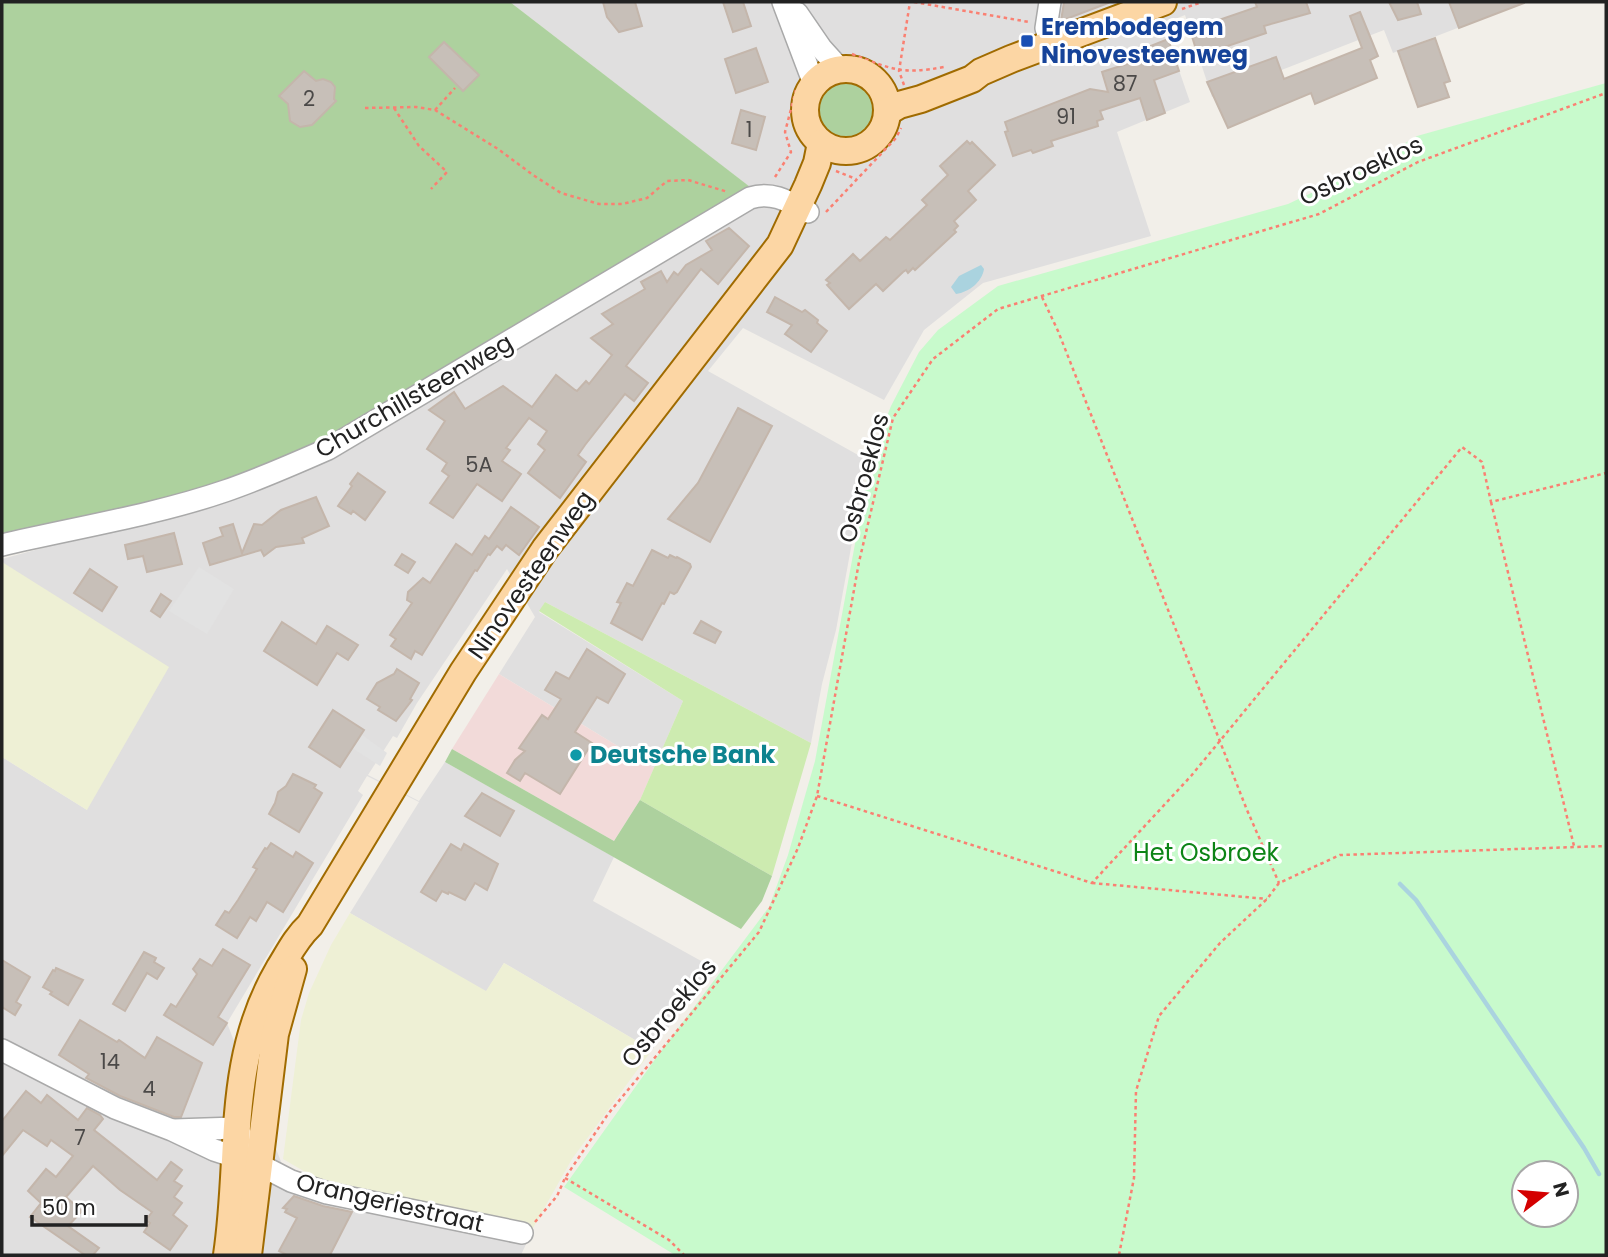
<svg xmlns="http://www.w3.org/2000/svg" width="1608" height="1257" viewBox="0 0 1608 1257" font-family="Poppins,sans-serif">
<rect width="100%" height="100%" fill="#f2efe9"/>
<!-- residential -->
<path fill="#e0dfdf" d="M510 2H1532L1514 6 1393 53 1384 30 1212 97 1185 15 1163 24 1190 102 1117 132 1151 236 983 283 924 330 884 400 743 328 708 371 867 460 836 630 822 684 811 743 545 602 539 612 683 701 654 768 499 674 535 617 507 569 417 703 397 738 393 736 368 775 419 801 445 762 614 857 593 901 712 967 652 1050 504 963 486 992 350 913 419 802 367 776 358 791 363 795 227 1023 294 1195 352 1211 356 1206 527 1242 521 1255H2V757L87 810 2 559 227 498 751 188Z"/>
<!-- commercial -->
<path fill="#f2dad9" d="M499 674 654 768 640 800 614 841 452 749Z"/>
<!-- farmland -->
<g fill="#eef0d5">
<path d="M2 562 169 667 87 810 2 757Z"/>
<path d="M350 913 486 991 504 963 652 1050 572 1159 533 1228 314 1177 283 1159 301 1020 309 993 331 945Z"/>
</g>
<!-- grass -->
<path fill="#cdebb0" d="M545 602 811 743 772 876 640 800 683 701 539 611Z"/>
<!-- forest -->
<g fill="#add19e">
<path d="M2 2H510L754 190 326 443 182 496 2 536Z"/>
<circle cx="847" cy="110" r="32"/>
<path d="M452 749 614 841 640 800 772 876 762 901 741 929 445 762Z"/>
</g>
<!-- park -->
<path fill="#c8facc" fill-rule="evenodd" d="M1606 83V1255H675L564 1187 656 1058 769 907 788 855 815 761 871 457 891 406 919 352 938 330 998 286 1288 204 1364 168 1417 136ZM1524 1173H1566V1215H1524Z"/>
<!-- parking -->
<g fill="#e2e2e2">
<path d="M199 567 234 589 207 634 169 611Z"/>
<path d="M361 734 387 753 380 766 352 748Z"/>
</g>
<!-- water -->
<path fill="#aad3df" d="M981 265 984 269C982 282 969 292 956 294L951 287 959 276Z"/>
<g fill="none" stroke-linecap="round" stroke-linejoin="round">
<!-- stream -->
<path stroke="#aad3df" stroke-width="4.5" d="M1400 884 1416 900 1584 1148 1599 1174"/>
</g>
<!-- building -->
<g fill="#c7bfb8" stroke="#c4b6ab" stroke-width="2">
<path d="M603 2H635L642 26 619 32 607 17Z"/>
<path d="M723 2H743L751 26 733 32Z"/>
<path d="M1064 2H1107L1108 3 1061 21Z"/>
<path d="M1255 2H1306L1310 13 1264 26 1266 33 1198 56 1190 30 1257 7Z"/>
<path d="M1389 2H1417L1421 14 1398 20Z"/>
<path d="M1449 2H1524V3L1459 28Z"/>
<path d="M1360 12 1378 56 1370 60 1377 78 1315 104 1311 93 1228 128 1207 82 1276 57 1284 79 1362 48 1350 16Z"/>
<path d="M1435 38 1450 81 1444 83 1449 97 1418 107 1398 51Z"/>
<path d="M1168 39 1179 71 1154 80 1165 113 1147 120 1140 98 1100 111 1103 119 1097 121 1098 126 1051 141 1053 146 1033 153 1031 150 1013 156 1005 132 1008 131 1005 122 1090 89 1108 92 1102 72 1136 61 1133 53Z"/>
<path d="M444 42 479 75 463 91 429 57Z"/>
<path d="M756 48 768 82 736 93 725 59Z"/>
<path d="M304 71 316 81 323 79 331 82 335 87 334 99 336 101 312 125 300 127 290 121 288 104 279 96Z"/>
<path d="M741 110 765 117 756 150 732 143Z"/>
<path d="M967 141 970 144 972 142 995 165 968 191 976 200 954 221 958 226 954 230 956 232 915 270 913 268 908 273 906 270 903 272 883 291 876 284 849 309 827 285 830 283 826 280 853 254 860 261 886 237 890 240 927 205 922 200 948 175 940 166Z"/>
<path d="M729 228 749 246 718 284 701 269 626 366 648 383 634 401 625 394 585 445 578 455 586 462 560 498 528 473 545 450 538 444 547 431 529 418 506 448 510 450 502 461 521 474 502 501 477 484 453 518 430 503 449 476 442 471 447 463 427 449 445 421 429 410 454 392 465 409 503 386 532 407 556 375 575 390 577 391 586 381 589 384 612 355 591 338 613 324 602 314 645 289 641 282 661 271 667 282 674 272 678 275 686 265 712 250 706 241Z"/>
<path d="M775 297 802 312 805 310 818 320 817 323 827 331 811 352 785 334 792 325 767 312Z"/>
<path d="M738 408 772 426 710 542 668 519 698 483Z"/>
<path d="M358 473 385 492 365 520 353 511 351 514 338 506 352 486 350 484Z"/>
<path d="M316 497 329 526 302 538 304 543 276 547 264 556 261 550 210 565 203 543 223 536 220 528 233 524 242 553 254 524 262 525 281 510Z"/>
<path d="M511 507 539 527 519 555 506 545 502 550 497 546 490 555 488 554 477 571 475 570 422 655 415 651 411 659 391 646 396 639 390 635 412 603 407 600 408 592 423 578 430 583 456 544 472 555 485 536 489 539Z"/>
<path d="M174 533 182 564 147 572 143 556 128 559 125 545Z"/>
<path d="M652 550 668 558 670 555 676 558 677 557 690 564 691 567 677 592 674 594 670 592 664 604 662 603 642 640 611 623 621 603 617 602 627 583 633 586Z"/>
<path d="M402 554 415 562 408 573 395 565Z"/>
<path d="M90 569 117 587 102 611 74 593Z"/>
<path d="M161 594 171 601 160 617 151 611Z"/>
<path d="M701 621 721 632 715 643 694 633Z"/>
<path d="M282 622 316 644 327 626 358 645 348 660 337 653 317 685 264 651Z"/>
<path d="M587 649 625 674 608 703 597 697 575 732 592 743 560 794 525 773 520 781 507 773 515 760 525 751 519 748 542 715 548 719 561 699 545 690 556 672 569 679Z"/>
<path d="M397 669 419 683 410 699 412 700 396 721 378 710 380 707 367 699 377 683 394 674Z"/>
<path d="M333 710 364 730 340 767 309 747Z"/>
<path d="M293 774 316 785 314 788 322 793 299 832 269 814 275 803 278 792 286 786Z"/>
<path d="M482 793 514 811 500 836 465 816Z"/>
<path d="M271 843 293 857 296 852 313 863 283 912 267 902 256 921 250 917 237 938 216 925 225 911 229 913 238 900 257 869 253 867 265 848 267 849Z"/>
<path d="M451 844 461 850 464 844 498 864 487 890 475 883 465 900 449 892 448 894 442 891 436 901 421 892Z"/>
<path d="M223 949 250 965 218 1017 227 1023 213 1045 164 1015 171 1004 176 1007 197 974 193 969 200 959 212 966Z"/>
<path d="M144 952 156 958 154 962 164 968 157 979 147 973 125 1011 113 1004Z"/>
<path d="M2 960 30 977 16 1002 21 1005 15 1015 2 1007Z"/>
<path d="M56 968 83 980 68 1005 50 994 52 992 43 987 53 970 55 971Z"/>
<path d="M80 1020 117 1042 119 1040 145 1058 157 1037 202 1063 181 1117H174L120 1096 86 1078 89 1074 59 1055Z"/>
<path d="M26 1091 41 1103 47 1095 78 1120 87 1108 100 1115 103 1119 94 1130 157 1180 171 1162 182 1170 174 1181 182 1186 174 1197 182 1203 173 1215 187 1226 170 1250 144 1232 150 1223 146 1220 152 1212 120 1190 93 1166 66 1197 82 1211 68 1226 99 1248 93 1255H85L30 1217 41 1203 28 1191 46 1169 56 1177 73 1156 51 1140 47 1146 23 1130 2 1156V1121Z"/>
<path d="M294 1196 323 1206 352 1212 330 1255H287L279 1251 297 1218 285 1212 287 1209 283 1208Z"/>
</g>
<g fill="none" stroke-linecap="round" stroke-linejoin="round">
<!-- minor casing -->
<g stroke="#a9a9a9" stroke-width="24">
<g id="minor">
<path d="M783 2 814 84"/>
<path d="M1050 2 1046 28 1051 44"/>
<path d="M797 13 821 48 840 69"/>
<path d="M2 545C74 528 155 515 225 491 260 479 294 464 328 449L750 198C772 191 788 201 808 212"/>
<path d="M2 1050 115 1108 172 1130 214 1150 260 1165 291 1181 327 1193 522 1233"/>
<path d="M174 1130 236 1128 244 1140"/>
</g>
</g>
<!-- major casing -->
<g stroke="#a06b00" stroke-width="30">
<g id="major">
<circle cx="846" cy="110" r="41"/>
<path d="M887 112 899 105 921 99 972 79 981 72 1011 59 1163 2"/>
<path d="M227 1255C242 1155 225 1062 279 969 289 953 296 938 310 925L463 672 545 549 780 245 808 185 817 163 821 143"/>
<path d="M248 1255 275 1034 293 969"/>
</g>
</g>
<!-- path -->
<g stroke="#fa8072" stroke-width="2.5" stroke-dasharray="3.5 3.5" stroke-linecap="butt">
<path d="M914 2 1029 22"/>
<path d="M1182 9 1202 2"/>
<path d="M852 54C891 69 902 75 944 67"/>
<path d="M904 85 899 71 910 2"/>
<path d="M365 108 416 107 435 110 498 149 533 175 561 193 599 204H622L647 198 667 181 688 180 728 192"/>
<path d="M394 108 419 146 447 172 431 189"/>
<path d="M435 110 455 88"/>
<path d="M836 171 856 179"/>
<path d="M775 177 791 152 785 132 796 90"/>
<path d="M826 212 896 138 901 128"/>
<path d="M1042 297 1058 331 1247 810 1279 883"/>
<path d="M1491 502 1574 846"/>
<path d="M817 796 1092 883 1191 776 1462 447 1482 462 1491 502 1606 473"/>
<path d="M1092 883 1267 899"/>
<path d="M565 1178 669 1240 684 1255"/>
<path d="M535 1222 557 1196 565 1178 608 1114 759 932 798 848 817 796 859 562 893 418 933 359 998 309 1319 214 1418 162 1606 93"/>
<path d="M1119 1255 1134 1178 1136 1091 1159 1016 1220 943 1267 899 1279 883 1340 855 1606 846"/>
</g>
<!-- minor -->
<use href="#minor" stroke="#fff" stroke-width="21"/>
<!-- major -->
<use href="#major" stroke="#fcd6a4" stroke-width="26"/>
</g>
<!-- markers -->
<rect fill="#1a4fb4" stroke="#fff" stroke-width="2.5" x="1020" y="34" width="14" height="14" rx="3.5"/>
<circle fill="#0f9aa8" stroke="#fff" stroke-width="2.5" cx="576" cy="755" r="7"/>
<g text-anchor="middle" stroke-width="6" stroke-linejoin="round" paint-order="stroke">
<!-- number labels -->
<g font-size="21" fill="#4b4948">
<text x="1125" y="91">87</text>
<text x="309" y="106">2</text>
<text x="1066" y="124">91</text>
<text x="749" y="137">1</text>
<text x="479" y="472">5A</text>
<text x="110" y="1069">14</text>
<text x="149" y="1096">4</text>
<text x="80" y="1145">7</text>
</g>
<!-- transit labels -->
<g font-size="24" font-weight="bold" fill="#164399" stroke="#fff" text-anchor="start">
<text x="1041" y="35">Erembodegem<tspan x="1041" dy="28">Ninovesteenweg</tspan></text>
</g>
<!-- street labels -->
<g font-size="24" fill="#222" stroke="#fff">
<text transform="translate(1361 171) rotate(-25)" y="8">Osbroeklos</text>
<text transform="translate(414 396) rotate(-30)" y="8">Churchillsteenweg</text>
<text transform="translate(864 478) rotate(-75)" y="8">Osbroeklos</text>
<text transform="translate(531 575) rotate(-55)" y="8">Ninovesteenweg</text>
<text transform="translate(669 1013) rotate(-50)" y="8">Osbroeklos</text>
<text transform="translate(390 1203) rotate(13)" y="8">Orangeriestraat</text>
</g>
<!-- culture labels -->
<g font-size="24" font-weight="bold" fill="#0d838f" stroke="#fff" text-anchor="start">
<text x="590" y="763">Deutsche Bank</text>
</g>
<!-- park labels -->
<g font-size="24" fill="#0c8416" stroke="#fff">
<text x="1206" y="861">Het Osbroek</text>
</g>
</g>
<!-- border -->
<rect width="1608" height="1257" fill="none" stroke="#222222" stroke-width="7"/>
<!-- north arrow -->
<g transform="translate(1545 1194) rotate(74)"><circle r="33" fill="#ffffff" stroke="#a7a7a7" stroke-width="2"/>
<path d="M0-5L12 26L0 18L-12 26Z" fill="#d40000"/>
<text y="-10" font-size="19" font-weight="bold" text-anchor="middle" fill="#222222">N</text>
</g>
<!-- scale -->
<path d="M32 1215v10h114v-10" fill="none" stroke="#222222" stroke-width="3.5"/>
<text x="42" y="1215" font-size="21" fill="#222222" stroke="#ffffff" stroke-width="5" paint-order="stroke">50 m</text>
</svg>
